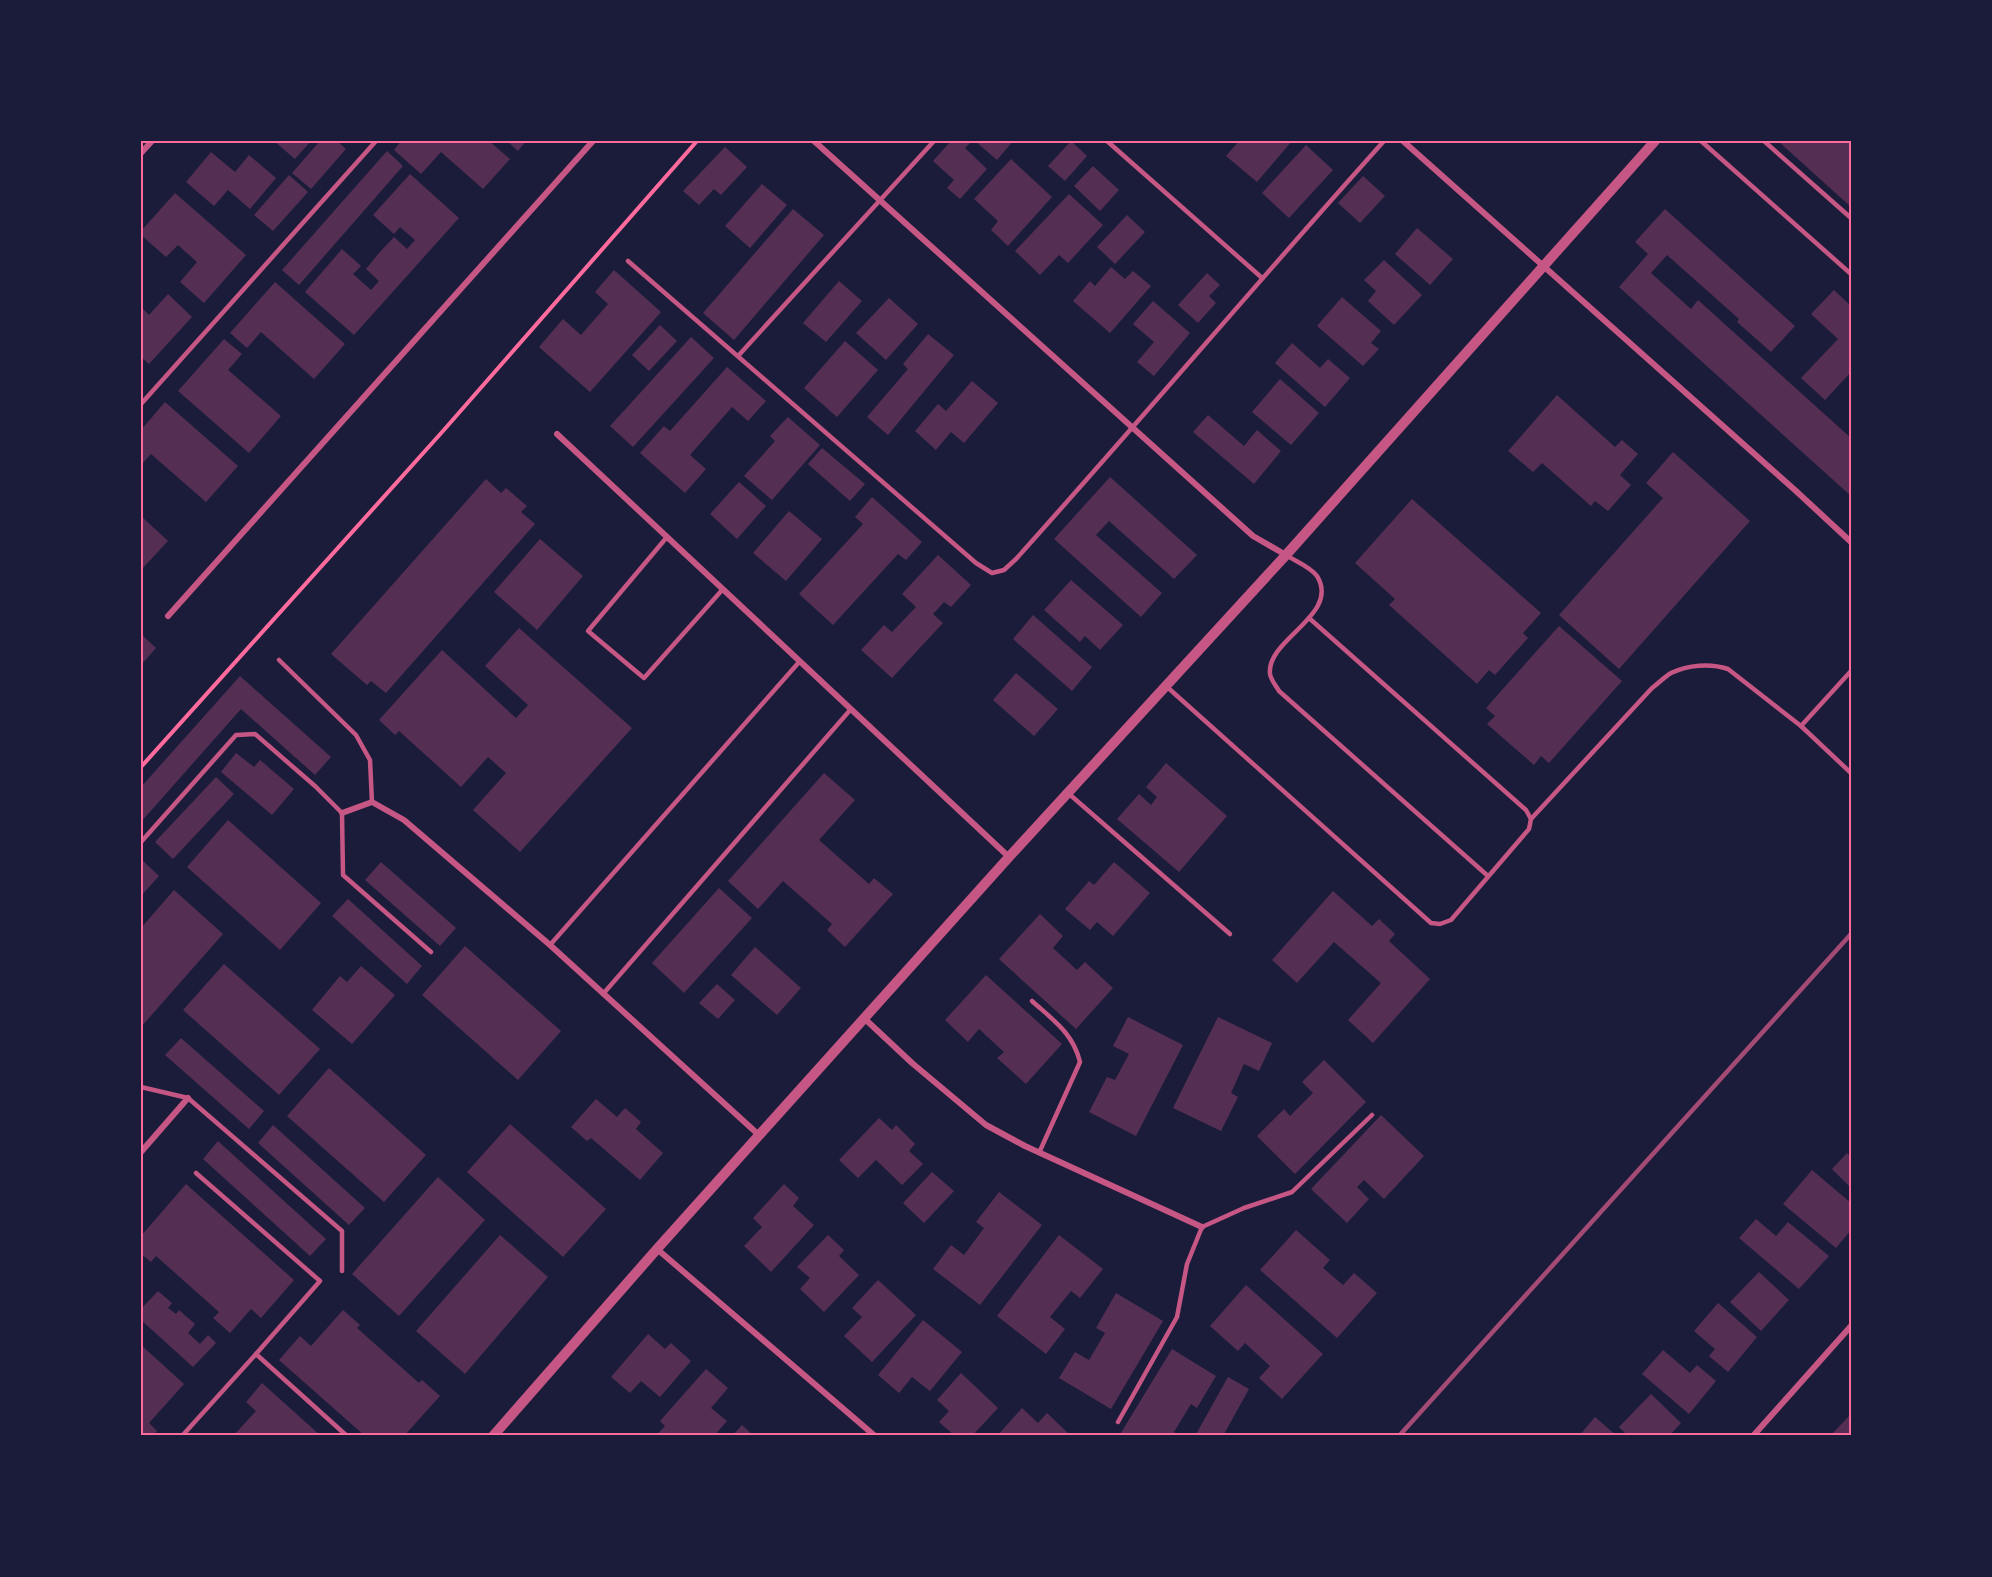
<svg xmlns="http://www.w3.org/2000/svg" width="1992" height="1577" viewBox="0 0 1992 1577" font-family="Barlow,sans-serif">
<rect width="100%" height="100%" fill="#1b1b3a"/>
<!-- building -->
<g fill="#542f53">
<path d="M274 141H311L295 159Z"/>
<path d="M320 141H337L346 149 311 189 292 173Z"/>
<path d="M401 141H489L510 159 483 189 441 152 421 174 394 150Z"/>
<path d="M507 141H526L518 151Z"/>
<path d="M951 141H972L965 148 987 169 960 199 947 188 954 180 933 161Z"/>
<path d="M975 141H1013L997 160Z"/>
<path d="M1071 141 1087 156 1065 181 1048 166Z"/>
<path d="M1239 141H1292L1257 182 1226 156Z"/>
<path d="M1778 141H1851V207Z"/>
<path d="M1306 145 1333 170 1289 218 1262 193Z"/>
<path d="M725 147 747 167 721 195 714 189 699 205 683 191Z"/>
<path d="M387 151 403 166 299 285 282 270Z"/>
<path d="M211 152 235 172 249 155 276 178 250 209 228 190 214 206 186 182Z"/>
<path d="M1011 159 1052 197 1008 246 991 230 998 221 974 199Z"/>
<path d="M1093 166 1119 190 1100 211 1074 186Z"/>
<path d="M410 174 459 218 354 335 305 292 342 249 361 266 353 274 371 290 379 281 366 269 379 253 394 237 407 249 415 240 400 227 394 234 373 215Z"/>
<path d="M289 175 308 192 273 231 254 215Z"/>
<path d="M1363 176 1385 196 1360 223 1338 203Z"/>
<path d="M762 184 787 205 750 248 725 226Z"/>
<path d="M175 193 246 255 204 303 180 282 197 262 178 245 166 257 141 235V231Z"/>
<path d="M1069 194 1103 225 1068 263 1059 255 1040 275 1015 251Z"/>
<path d="M793 209 824 235 734 340 703 313Z"/>
<path d="M1665 209 1795 326 1771 352 1737 322 1739 319 1667 255 1651 273 1691 309 1698 300 1851 438V496L1619 287 1648 254 1635 242Z"/>
<path d="M1127 215 1145 232 1115 264 1097 247Z"/>
<path d="M1417 228 1453 259 1430 285 1395 254Z"/>
<path d="M1384 260 1422 295 1394 325 1368 301 1376 291 1364 280Z"/>
<path d="M1111 267 1125 279 1133 271 1151 286 1110 333 1073 301 1090 281 1095 286Z"/>
<path d="M614 270 661 312 590 392 539 347 563 319 581 335 608 304 595 292Z"/>
<path d="M1207 273 1220 285 1209 296 1216 303 1198 323 1178 305Z"/>
<path d="M839 281 862 301 826 342 803 323Z"/>
<path d="M275 282 345 344 314 379 261 332 247 348 230 333Z"/>
<path d="M1834 290 1851 306V372L1825 400 1801 378 1838 339 1811 314Z"/>
<path d="M168 294 192 317 149 364 141 357V307L149 315Z"/>
<path d="M1342 297 1381 331 1371 343 1379 349 1363 366 1317 326Z"/>
<path d="M889 298 918 324 886 360 856 333Z"/>
<path d="M1153 301 1190 333 1154 376 1137 362 1154 342 1133 324Z"/>
<path d="M660 325 677 341 649 371 632 355Z"/>
<path d="M928 334 954 355 888 435 867 417 908 369 903 364Z"/>
<path d="M691 337 714 358 633 447 610 426Z"/>
<path d="M224 339 242 354 228 370 281 416 249 453 178 391Z"/>
<path d="M845 341 878 370 837 417 804 388Z"/>
<path d="M1292 343 1320 368 1328 359 1350 378 1325 407 1275 363Z"/>
<path d="M727 367 766 401 748 421 732 407 690 455 706 469 685 493 640 453 664 426 670 431Z"/>
<path d="M1280 379 1319 413 1291 445 1252 412Z"/>
<path d="M972 381 998 403 964 443 951 432 936 450 915 431 938 404 946 411Z"/>
<path d="M1557 395 1615 447 1622 440 1638 454 1620 475 1631 485 1608 511 1595 501 1591 506 1542 463 1533 472 1508 451Z"/>
<path d="M165 402 238 466 206 502 151 454 141 465V430Z"/>
<path d="M1208 415 1244 446 1257 430 1281 451 1254 484 1193 432Z"/>
<path d="M788 417 820 445 772 500 744 476 775 441 770 436Z"/>
<path d="M822 448 865 484 850 501 808 464Z"/>
<path d="M1673 452 1750 521 1619 669 1559 615 1663 498 1646 483Z"/>
<path d="M1110 477 1197 555 1174 579 1109 521 1096 535 1162 593 1141 617 1054 539Z"/>
<path d="M486 479 501 493 506 488 527 506 521 512 535 524 386 693 371 681 367 685 331 654Z"/>
<path d="M739 482 766 506 737 539 710 514Z"/>
<path d="M872 497 922 542 906 560 898 554 833 625 799 594 863 524 855 517Z"/>
<path d="M1412 499 1541 613 1523 633 1528 638 1495 675 1489 670 1477 684 1389 605 1395 599 1355 563Z"/>
<path d="M789 511 822 539 786 581 753 553Z"/>
<path d="M141 516 168 541 141 570Z"/>
<path d="M540 539 583 576 537 630 494 592Z"/>
<path d="M938 555 971 585 951 607 944 602 933 614 943 623 892 678 861 650 884 625 892 632 916 607 902 594Z"/>
<path d="M1071 580 1123 625 1100 650 1085 636 1080 642 1044 610Z"/>
<path d="M1033 615 1092 667 1072 691 1013 639Z"/>
<path d="M1559 626 1622 681 1549 763 1541 756 1534 765 1487 724 1495 716 1486 708Z"/>
<path d="M519 628 632 728 520 852 473 810 506 773 488 757 461 787 399 731 395 735 379 720 442 650 516 718 528 705 485 666Z"/>
<path d="M141 634 156 648 141 665Z"/>
<path d="M1016 673 1058 709 1034 736 993 700Z"/>
<path d="M240 676 331 757 315 775 241 709 141 822V787Z"/>
<path d="M236 753 254 767 260 760 294 789 272 815 221 772Z"/>
<path d="M1166 763 1227 816 1179 872 1117 819 1139 794 1151 805 1157 797 1146 787Z"/>
<path d="M824 773 855 800 819 840 869 884 874 878 893 894 845 947 827 930 832 924 783 881 758 909 728 881Z"/>
<path d="M216 777 234 794 173 859 155 842Z"/>
<path d="M228 820 321 903 280 950 187 867Z"/>
<path d="M141 859 159 876 141 896Z"/>
<path d="M381 862 456 928 440 946 365 880Z"/>
<path d="M1114 862 1150 893 1113 936 1097 922 1090 930 1065 909 1089 881 1094 885Z"/>
<path d="M719 888 752 918 684 993 652 963Z"/>
<path d="M174 890 223 934 141 1027V928Z"/>
<path d="M1333 891 1372 926 1379 919 1395 934 1389 941 1430 979 1373 1043 1348 1020 1381 983 1334 942 1297 983 1272 960Z"/>
<path d="M348 899 422 966 407 984 332 916Z"/>
<path d="M1040 914 1063 936 1053 948 1077 970 1085 962 1113 988 1076 1029 999 959Z"/>
<path d="M465 946 561 1031 518 1080 422 995Z"/>
<path d="M755 947 801 988 777 1015 731 975Z"/>
<path d="M224 964 320 1049 279 1095 183 1010Z"/>
<path d="M361 966 395 995 352 1044 312 1010 340 976 347 982Z"/>
<path d="M986 975 1062 1044 1026 1084 997 1058 1004 1052 979 1029 968 1042 945 1020Z"/>
<path d="M717 984 735 1000 718 1019 699 1003Z"/>
<path d="M1128 1017 1183 1045 1136 1136 1089 1112 1107 1077 1115 1080 1129 1054 1113 1046Z"/>
<path d="M1218 1017 1272 1043 1259 1071 1244 1064 1231 1093 1238 1097 1221 1131 1173 1108Z"/>
<path d="M181 1038 264 1111 249 1129 165 1055Z"/>
<path d="M1324 1060 1366 1102 1295 1174 1257 1136 1284 1109 1290 1116 1313 1093 1302 1082Z"/>
<path d="M329 1068 426 1155 384 1202 287 1116Z"/>
<path d="M596 1099 617 1117 625 1108 641 1122 636 1129 663 1153 640 1180 591 1138 587 1141 571 1127Z"/>
<path d="M1381 1115 1424 1156 1384 1199 1364 1180 1357 1187 1369 1199 1347 1223 1311 1189Z"/>
<path d="M879 1118 892 1130 896 1125 915 1144 909 1151 923 1164 902 1185 876 1160 858 1178 839 1160Z"/>
<path d="M510 1124 606 1209 563 1257 467 1172Z"/>
<path d="M273 1125 365 1208 349 1225 258 1143Z"/>
<path d="M218 1141 326 1239 310 1256 203 1159Z"/>
<path d="M1847 1153 1851 1157V1188L1832 1169Z"/>
<path d="M1812 1170 1851 1203V1230L1836 1248 1783 1204Z"/>
<path d="M932 1172 954 1191 924 1223 903 1203Z"/>
<path d="M438 1177 485 1220 399 1316 352 1274Z"/>
<path d="M186 1184 294 1280 261 1318 251 1309 230 1333 213 1318 219 1312 156 1256 151 1262 141 1254V1236Z"/>
<path d="M784 1184 799 1198 793 1206 814 1225 771 1272 744 1246 762 1227 753 1218Z"/>
<path d="M999 1192 1042 1225 980 1305 933 1269 951 1245 964 1255 984 1228 976 1222Z"/>
<path d="M1756 1219 1776 1236 1788 1222 1829 1256 1799 1289 1739 1238Z"/>
<path d="M1296 1230 1330 1260 1323 1268 1343 1285 1354 1273 1377 1293 1337 1338 1260 1270Z"/>
<path d="M500 1235 548 1277 465 1374 416 1331Z"/>
<path d="M828 1235 844 1250 839 1256 859 1275 824 1312 800 1289 810 1278 797 1267Z"/>
<path d="M1059 1235 1103 1269 1080 1298 1071 1291 1050 1317 1065 1329 1046 1354 997 1316Z"/>
<path d="M1759 1272 1789 1300 1761 1331 1730 1302Z"/>
<path d="M878 1280 916 1315 872 1362 844 1336 862 1317 852 1308Z"/>
<path d="M1246 1285 1323 1354 1282 1399 1259 1378 1270 1366 1245 1343 1238 1351 1210 1326Z"/>
<path d="M158 1291 172 1303 168 1308 176 1314 179 1310 195 1324 188 1333 200 1344 208 1335 216 1343 193 1367 141 1320V1309Z"/>
<path d="M1116 1293 1163 1321 1111 1409 1059 1378 1075 1352 1089 1360 1105 1333 1096 1328Z"/>
<path d="M1718 1303 1757 1337 1728 1372 1709 1356 1715 1349 1694 1331Z"/>
<path d="M343 1310 360 1325 357 1328 419 1383 422 1380 440 1396 404 1436H365L279 1360 300 1336 311 1346Z"/>
<path d="M923 1320 962 1352 930 1391 912 1377 899 1393 878 1375Z"/>
<path d="M648 1334 665 1349 671 1343 691 1361 660 1397 641 1381 630 1393 611 1377Z"/>
<path d="M141 1345 184 1384 149 1423 157 1431 152 1436H141Z"/>
<path d="M1172 1349 1216 1376 1197 1408 1191 1404 1174 1432 1180 1436H1119Z"/>
<path d="M1663 1350 1690 1373 1697 1365 1716 1381 1689 1414 1642 1374Z"/>
<path d="M706 1369 728 1388 711 1408 727 1421 714 1436H656L665 1426 660 1421Z"/>
<path d="M961 1373 998 1408 972 1436H955L939 1422 949 1411 937 1400Z"/>
<path d="M1228 1377 1249 1389 1223 1436H1195Z"/>
<path d="M262 1383 321 1436H233L256 1411 246 1402Z"/>
<path d="M1651 1394 1681 1423 1669 1436H1628L1619 1427Z"/>
<path d="M1022 1408 1038 1423 1047 1413 1068 1433 1065 1436H997Z"/>
<path d="M1850 1415 1851 1436H1830Z"/>
<path d="M1595 1417 1617 1436H1579Z"/>
<path d="M742 1425 754 1436H732Z"/>
</g>
<g fill="none" stroke-linecap="round" stroke-linejoin="round">
<!-- path -->
<path stroke="#ff6b9d" stroke-width="4" d="M141 767 443 431 697 141"/>
<!-- service -->
<g stroke="#c65784" stroke-width="4.5">
<path d="M1107 141 1261 277"/>
<path d="M1701 141 1851 274"/>
<path d="M1764 141 1851 218"/>
<path d="M628 261 976 563 992 573 1004 570 1016 559C1140 421 1260 279 1384 141"/>
<path d="M738 356 934 141"/>
<path d="M141 404 376 141"/>
<path d="M667 537 588 631 644 678 723 589"/>
<path d="M1286 555C1295 561 1311 567 1317 576 1341 615 1266 639 1270 674 1271 680 1276 686 1279 691L1488 876"/>
<path d="M279 660 356 735 370 760 372 802"/>
<path d="M1851 671 1801 726 1851 773"/>
<path d="M1166 686 1431 923 1440 924 1451 920 1529 829 1531 819 1526 810 1309 618"/>
<path d="M1068 793 1230 934"/>
<path d="M1531 819 1652 688C1658 684 1664 677 1671 673 1688 665 1710 663 1728 669L1801 726"/>
<path d="M141 842 236 735 255 734 315 786 342 813 343 875 431 952"/>
<path d="M550 945 800 661"/>
<path d="M603 994 851 709"/>
<path d="M1032 1001C1053 1020 1073 1033 1080 1062L1039 1153"/>
<path d="M141 1087 188 1098 342 1231V1271"/>
<path d="M196 1173 320 1281 256 1354 347 1436"/>
<path d="M1118 1422 1177 1317 1187 1264 1202 1227 1244 1208 1292 1192 1372 1115"/>
<path d="M182 1436 256 1354"/>
</g>
<!-- minor -->
<g stroke="#c65784" stroke-width="6">
<path d="M814 141 1253 536 1286 555"/>
<path d="M1403 141 1796 491 1851 542"/>
<path d="M141 153 152 141"/>
<path d="M557 434 1009 857"/>
<path d="M168 616 593 141"/>
<path d="M342 813 372 802 404 820 550 945 760 1136"/>
<path d="M865 1019 912 1063 986 1125 1025 1146 1202 1227"/>
<path d="M141 1152 188 1098"/>
<path d="M657 1249 875 1436"/>
<path d="M1753 1436 1851 1326"/>
</g>
<!-- tertiary -->
<path stroke="#c65784" stroke-width="10" d="M493 1436 657 1249 1009 857 1286 555 1655 141"/>
<!-- rail -->
<path stroke="#a44b75" stroke-width="4.5" d="M1399 1436 1851 934"/>
</g>
<!-- border -->
<rect width="1992" height="1577" fill="none" stroke="#1b1b3a" stroke-width="285"/>
<rect x="142" y="142" width="1708" height="1292" fill="none" stroke="#ff6b9d" stroke-width="2"/>
</svg>
